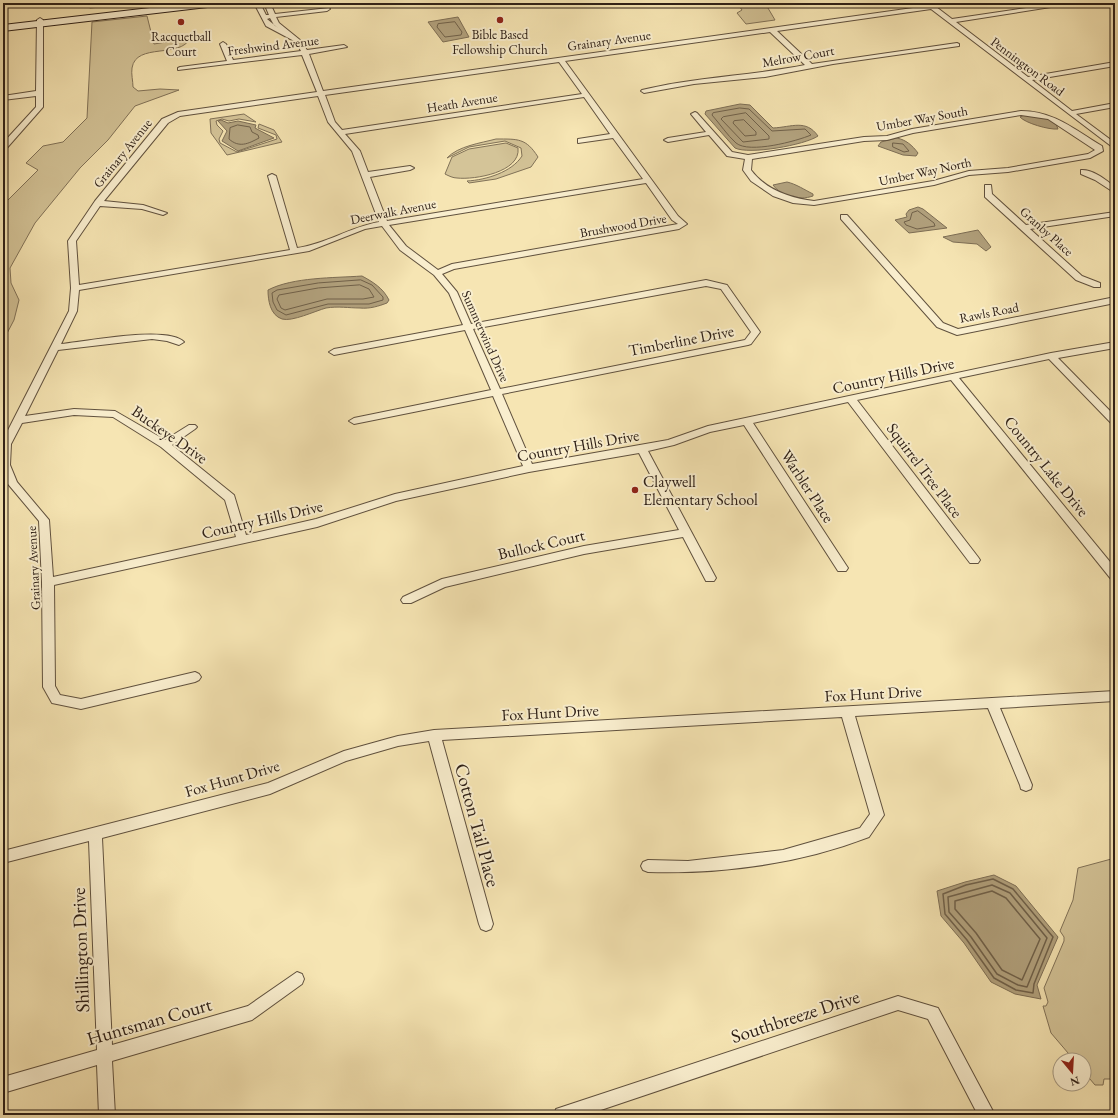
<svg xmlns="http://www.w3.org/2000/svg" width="1118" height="1118" viewBox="0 0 1118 1118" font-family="'EB Garamond',serif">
<rect width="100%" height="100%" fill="#f6e5b3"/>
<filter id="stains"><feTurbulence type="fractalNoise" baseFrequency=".005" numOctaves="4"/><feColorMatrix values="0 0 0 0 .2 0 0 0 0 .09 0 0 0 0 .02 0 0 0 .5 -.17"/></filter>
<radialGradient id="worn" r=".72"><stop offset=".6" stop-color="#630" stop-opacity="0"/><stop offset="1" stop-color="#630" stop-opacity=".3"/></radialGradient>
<!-- green -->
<g fill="#d4c498" stroke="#817258">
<path d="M83 3H142L90 8Z"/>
<path d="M737 3H765L775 20 746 24 737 13 742 10Z"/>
<path d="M147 16 154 44 190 38C181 59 136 42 132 68 131 74 133 81 133 87L138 91 160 89 179 90 135 106 108 140 80 168 35 223 10 268 11 283 19 300 14 320 3 341V205L38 170 26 163 43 146 63 142 87 118 92 22Z"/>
<path d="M244 114 256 122 239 119 229 121 222 119 216 121 217 125 223 131 219 139 220 143 237 152 277 139 276 135 258 128 259 124 274 130 282 142 227 155 211 133 210 119Z"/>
<path d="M496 139C518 139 526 138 538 157L531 167 496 179 469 183 467 181C486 180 512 172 522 156L521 148 505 141 469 147 447 158C458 146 481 143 496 139Z"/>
<path d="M506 143 518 148C521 172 475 180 457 178 453 178 449 176 445 174L452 157 469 149Z"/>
<path d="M1115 858V1079H1104L1103 1085H1095L1084 1072V1060H1074L1051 1033 1043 1006H1046L1048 1002 1044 988 1064 941V937L1060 931 1073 900 1078 868Z"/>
</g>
<!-- water -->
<g fill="#b2a27e" stroke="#7d6e55">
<path d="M458 17 469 37 443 42 428 22Z"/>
<path d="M740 104 750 105 773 128C792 127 806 119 818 136 805 145 749 155 735 148L705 114 706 111Z"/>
<path d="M1024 115 1045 117 1056 124 1058 129C1049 130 1025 123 1020 117Z"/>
<path d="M221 120 228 123 238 121 256 125 255 128 274 138 238 151 222 141 227 131 218 121Z"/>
<path d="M897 138C906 140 912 145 918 153L916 156 903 155 878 146 881 142Z"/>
<path d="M787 182C796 184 805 190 813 194V196C798 201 782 197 773 185Z"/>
<path d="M918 207 923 209 947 228 909 233 895 220 907 217 906 214 909 210Z"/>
<path d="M978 230 991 247 986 251 977 244 953 242 943 237Z"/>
<path d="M362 276C373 282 383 288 389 300L387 303C379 306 370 309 360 308 349 308 338 306 326 308 315 311 292 322 282 319 270 315 268 300 268 290 293 277 334 278 362 276Z"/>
<path d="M994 875 1016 886 1058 937 1037 985 1041 999 1015 994 991 982 964 943 941 916 937 891 965 882Z"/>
</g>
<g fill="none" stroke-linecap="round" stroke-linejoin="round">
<!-- shore-far1 -->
<g stroke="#70614a" stroke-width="1">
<path d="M455 22 462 32 461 35 445 37 437 27 438 24Z"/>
<path d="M740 108 749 109 772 131 805 129 811 135C797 141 749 154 736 143 727 135 720 124 712 115L713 113Z"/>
<path d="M746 113 769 136V139L743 142 721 119 723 117Z"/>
<path d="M744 120 756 132V135L745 136 733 123 734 121Z"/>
<path d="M238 125 250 127 252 132 258 135 259 138C248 144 239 148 229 139L230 128Z"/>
<path d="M893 143 903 144 909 151 904 152 893 147Z"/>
<path d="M918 211 934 223 935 226 917 229 906 225 904 222 910 220 912 213Z"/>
<path d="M361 280 372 285 383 297V300L369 304H328L286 315 277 310 273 302 272 293 277 290 318 283Z"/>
<path d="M360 285 369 289 374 297 363 299H327L285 310 281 308 277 299 279 295 318 288Z"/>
</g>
<!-- shore -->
<g stroke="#70614a" stroke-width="1.5">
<path d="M993 879 1013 889 1053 937 1034 984 1033 993 1016 990 994 978 967 940 945 914 943 894 966 885Z"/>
<path d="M992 885 1010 893 1047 938 1027 987 1018 985 997 974 971 937 949 912 948 897Z"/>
<path d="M992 891 1006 898 1040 939 1022 980 1002 970 976 933 955 909V901Z"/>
</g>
<!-- minor casing -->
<g stroke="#60513e" stroke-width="2">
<g id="minor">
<path d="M254 3H260L266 15H269L264 3H270L275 14 329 8 330 9 327 11 276 17 279 23 300 40 307 50 344 45 347 47 309 54 323 91 927 6 924 3H931L952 19 1060 3H1076L956 22 1028 77 1115 62V66L1032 80 1072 111 1115 103V107L1076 114 1115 143V149L931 9 777 31 812 64 957 43 959 44V46L833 64 765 77 694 84 644 93 641 91 642 90C695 77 751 76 805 65L770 32 565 61 678 216 687 224 679 229 454 269 442 274 457 292 471 324 706 280 727 285 760 332 751 344 748 345 502 394 532 464 668 440 708 426 1051 353 1115 342V348L1058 358 1115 416V425L1112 424 1049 359 959 378 1115 568V580L1111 579 951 380 857 400 978 557 980 560 978 563H970L848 402 753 423 846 565 848 568 846 571H838L744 425 710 432 674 445 648 451 716 578 714 581H706L683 537 584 554 445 587 411 603H403L401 600 403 597 442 579 584 546 679 530 639 453 529 472 396 501 317 527 54 585 55 686 60 695 81 699 195 672 199 674 201 677 199 680 195 682 81 709 52 703 43 687 42 582 39 521 8 484 3 472V440L69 311 71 288 68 241 95 201 162 119 178 112 317 92 302 55 178 70V68L180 67 227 61 220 44 223 42 226 44 233 60 301 51 296 42 266 26ZM270 18 274 25 278 28 267 19ZM559 62 582 94 342 130 335 122 325 95ZM318 96 328 122 352 151 379 222C350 227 326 244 297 248L276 176 272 174 268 176 290 250 79 285 76 241 100 206 142 209 163 215 167 213 143 205 104 201 168 123 180 116ZM584 97 610 134 578 139V143L613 138 643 179 387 221 370 177 410 170 414 168 410 166 368 172 360 151 345 134ZM646 183 672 220 678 224 452 264 438 270 406 246 389 225ZM382 226 400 250 434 275 449 293 463 325 334 349 329 352 334 355 465 330 491 390 354 418 349 421 354 424 493 396 523 466 395 494 316 519 246 535 234 495 172 445 195 429 197 427 195 425H189L165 440 115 411 74 409 25 416 58 350 152 339 167 341 179 345 184 342C168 325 84 342 61 344L77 311 79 290 309 251 365 229ZM706 286 721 289 751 332 745 340 500 389 473 329ZM74 415 113 417 161 447 225 500 236 537 53 577 49 520 17 482 10 465 11 444 22 423Z"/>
<path d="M40 18 43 20V107L6 149H3V143L36 107V96L3 100V96L36 91 37 20Z"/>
<path d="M1021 111C1054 111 1075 130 1102 146L1103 151 1090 158 1008 172 969 175 934 185 814 205 793 203 773 196 751 181 743 170 745 159 727 156 709 135 668 142 664 140 668 138 706 132 691 114 695 112 697 113 732 152 748 155 864 137 887 136 912 129ZM1021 115 1048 119 1095 150 1088 154 1008 168 969 171 933 181 814 201C790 198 766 190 751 170L752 159 864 141 887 140 913 133Z"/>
<path d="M1081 170C1093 169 1106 180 1115 187V193L1095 180 1081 174Z"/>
<path d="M985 185H991L992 194 1026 225 1115 212V216L1030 229 1082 276 1100 283V287H1094L1076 280 985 197Z"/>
<path d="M841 215H847L943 323 958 329 1115 297V303L957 335 937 327 841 219Z"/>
<path d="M1115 691V701L1000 708 1032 785 1031 789 1026 791 1021 789 1020 785 988 708 855 716 884 815 869 837C799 864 722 874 648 872L643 870 641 866 643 862 648 860 688 861 783 850 860 828 870 814 842 717 442 740 493 924 491 929 486 931 481 929 479 924 429 741 398 746 346 761 270 794 102 838 112 1045 248 1006 297 972 302 974 304 979 302 984 252 1020 112 1061 115 1115H99L97 1065 3 1093V1077L97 1050 89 841 3 863V851L268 783 344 751 398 736 434 730Z"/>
<path d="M898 996 938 1008 995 1115H978L928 1019 898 1010 586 1115H554L556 1109 562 1107Z"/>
</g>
</g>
<!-- secondary casing -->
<g stroke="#2e2017" stroke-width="2">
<path id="secondary" d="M193 3H220L216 6 3 31V25Z"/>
</g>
<!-- minor -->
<use href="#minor" fill="#f9eece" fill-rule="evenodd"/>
<!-- secondary -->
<use href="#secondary" fill="#f9eece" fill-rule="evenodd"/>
</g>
<!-- markers -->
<g fill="#8f2418" stroke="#f9eece" stroke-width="1.5">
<circle cx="500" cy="20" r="4"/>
<circle cx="181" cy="22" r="4"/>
<circle cx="635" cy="490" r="4"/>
</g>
<g text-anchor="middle" stroke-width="4" stroke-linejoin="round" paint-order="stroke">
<!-- far-poi labels -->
<g font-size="13" fill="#2e2017" stroke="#f9eece">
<text x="500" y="39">Bible Based<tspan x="500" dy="15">Fellowship Church</tspan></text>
<text x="181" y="41">Racquetball<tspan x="181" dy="15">Court</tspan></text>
</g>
<!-- far-street labels -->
<g font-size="13" fill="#2e2017" stroke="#f9eece">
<text transform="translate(609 40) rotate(-8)" y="5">Grainary Avenue</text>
<text transform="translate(273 45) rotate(-7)" y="5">Freshwind Avenue</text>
<text transform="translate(798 56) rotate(-10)" y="5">Melrow Court</text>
<text transform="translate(1028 66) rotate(37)" y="5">Pennington Road</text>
<text transform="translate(462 102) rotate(-9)" y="5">Heath Avenue</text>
<text transform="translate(922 118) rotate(-10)" y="5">Umber Way South</text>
<text transform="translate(122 153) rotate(-51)" y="5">Grainary Avenue</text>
<text transform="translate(925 171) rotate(-12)" y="5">Umber Way North</text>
<text transform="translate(393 211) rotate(-11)" y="5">Deerwalk Avenue</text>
<text transform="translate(623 225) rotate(-10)" y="5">Brushwood Drive</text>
<text transform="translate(1047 231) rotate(42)" y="5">Granby Place</text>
<text transform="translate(989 312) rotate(-11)" y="5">Rawls Road</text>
<text transform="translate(486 336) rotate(66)" y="5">Summerwind Drive</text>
<text transform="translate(33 568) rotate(-93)" y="5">Grainary Avenue</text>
</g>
<!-- street labels -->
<g font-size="16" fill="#2e2017" stroke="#f9eece">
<text transform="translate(681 340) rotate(-11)" y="6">Timberline Drive</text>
<text transform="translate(893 375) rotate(-12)" y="6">Country Hills Drive</text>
<text transform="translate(170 434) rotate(35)" y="6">Buckeye Drive</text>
<text transform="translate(578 445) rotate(-10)" y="6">Country Hills Drive</text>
<text transform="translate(1047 466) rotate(51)" y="6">Country Lake Drive</text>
<text transform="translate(925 470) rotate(53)" y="6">Squirrel Tree Place</text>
<text transform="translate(808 486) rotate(57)" y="6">Warbler Place</text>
<text transform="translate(262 519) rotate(-13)" y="6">Country Hills Drive</text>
<text transform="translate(541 544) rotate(-13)" y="6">Bullock Court</text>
<text transform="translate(873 693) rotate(-3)" y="6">Fox Hunt Drive</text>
<text transform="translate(550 712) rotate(-3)" y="6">Fox Hunt Drive</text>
<text transform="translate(232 778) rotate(-16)" y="6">Fox Hunt Drive</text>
</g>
<!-- poi labels -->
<g font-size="16" fill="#2e2017" stroke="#f9eece" text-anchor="start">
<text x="643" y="487">Claywell<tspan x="643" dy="18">Elementary School</tspan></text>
</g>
<!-- near-street labels -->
<g font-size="19" fill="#2e2017" stroke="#f9eece">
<text transform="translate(478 825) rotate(75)" y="7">Cotton Tail Place</text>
<text transform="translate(80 950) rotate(-92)" y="7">Shillington Drive</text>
<text transform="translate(795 1016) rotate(-18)" y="7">Southbreeze Drive</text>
<text transform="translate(149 1021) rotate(-16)" y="7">Huntsman Court</text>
</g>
</g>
<!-- margin -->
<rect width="1118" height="1118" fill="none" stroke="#f6e5b3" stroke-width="16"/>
<rect x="4" y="4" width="1110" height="1110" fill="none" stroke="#2e2017" stroke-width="2"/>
<rect x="8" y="8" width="1102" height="1102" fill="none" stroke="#2e2017"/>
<!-- north arrow -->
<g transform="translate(1072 1072) rotate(162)"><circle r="19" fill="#f9eece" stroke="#a89c85"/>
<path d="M0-3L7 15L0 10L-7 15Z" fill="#8f2418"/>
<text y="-6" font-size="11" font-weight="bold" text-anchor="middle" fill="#2e2017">N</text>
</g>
<rect width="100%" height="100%" filter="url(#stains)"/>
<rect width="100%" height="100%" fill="url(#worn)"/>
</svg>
